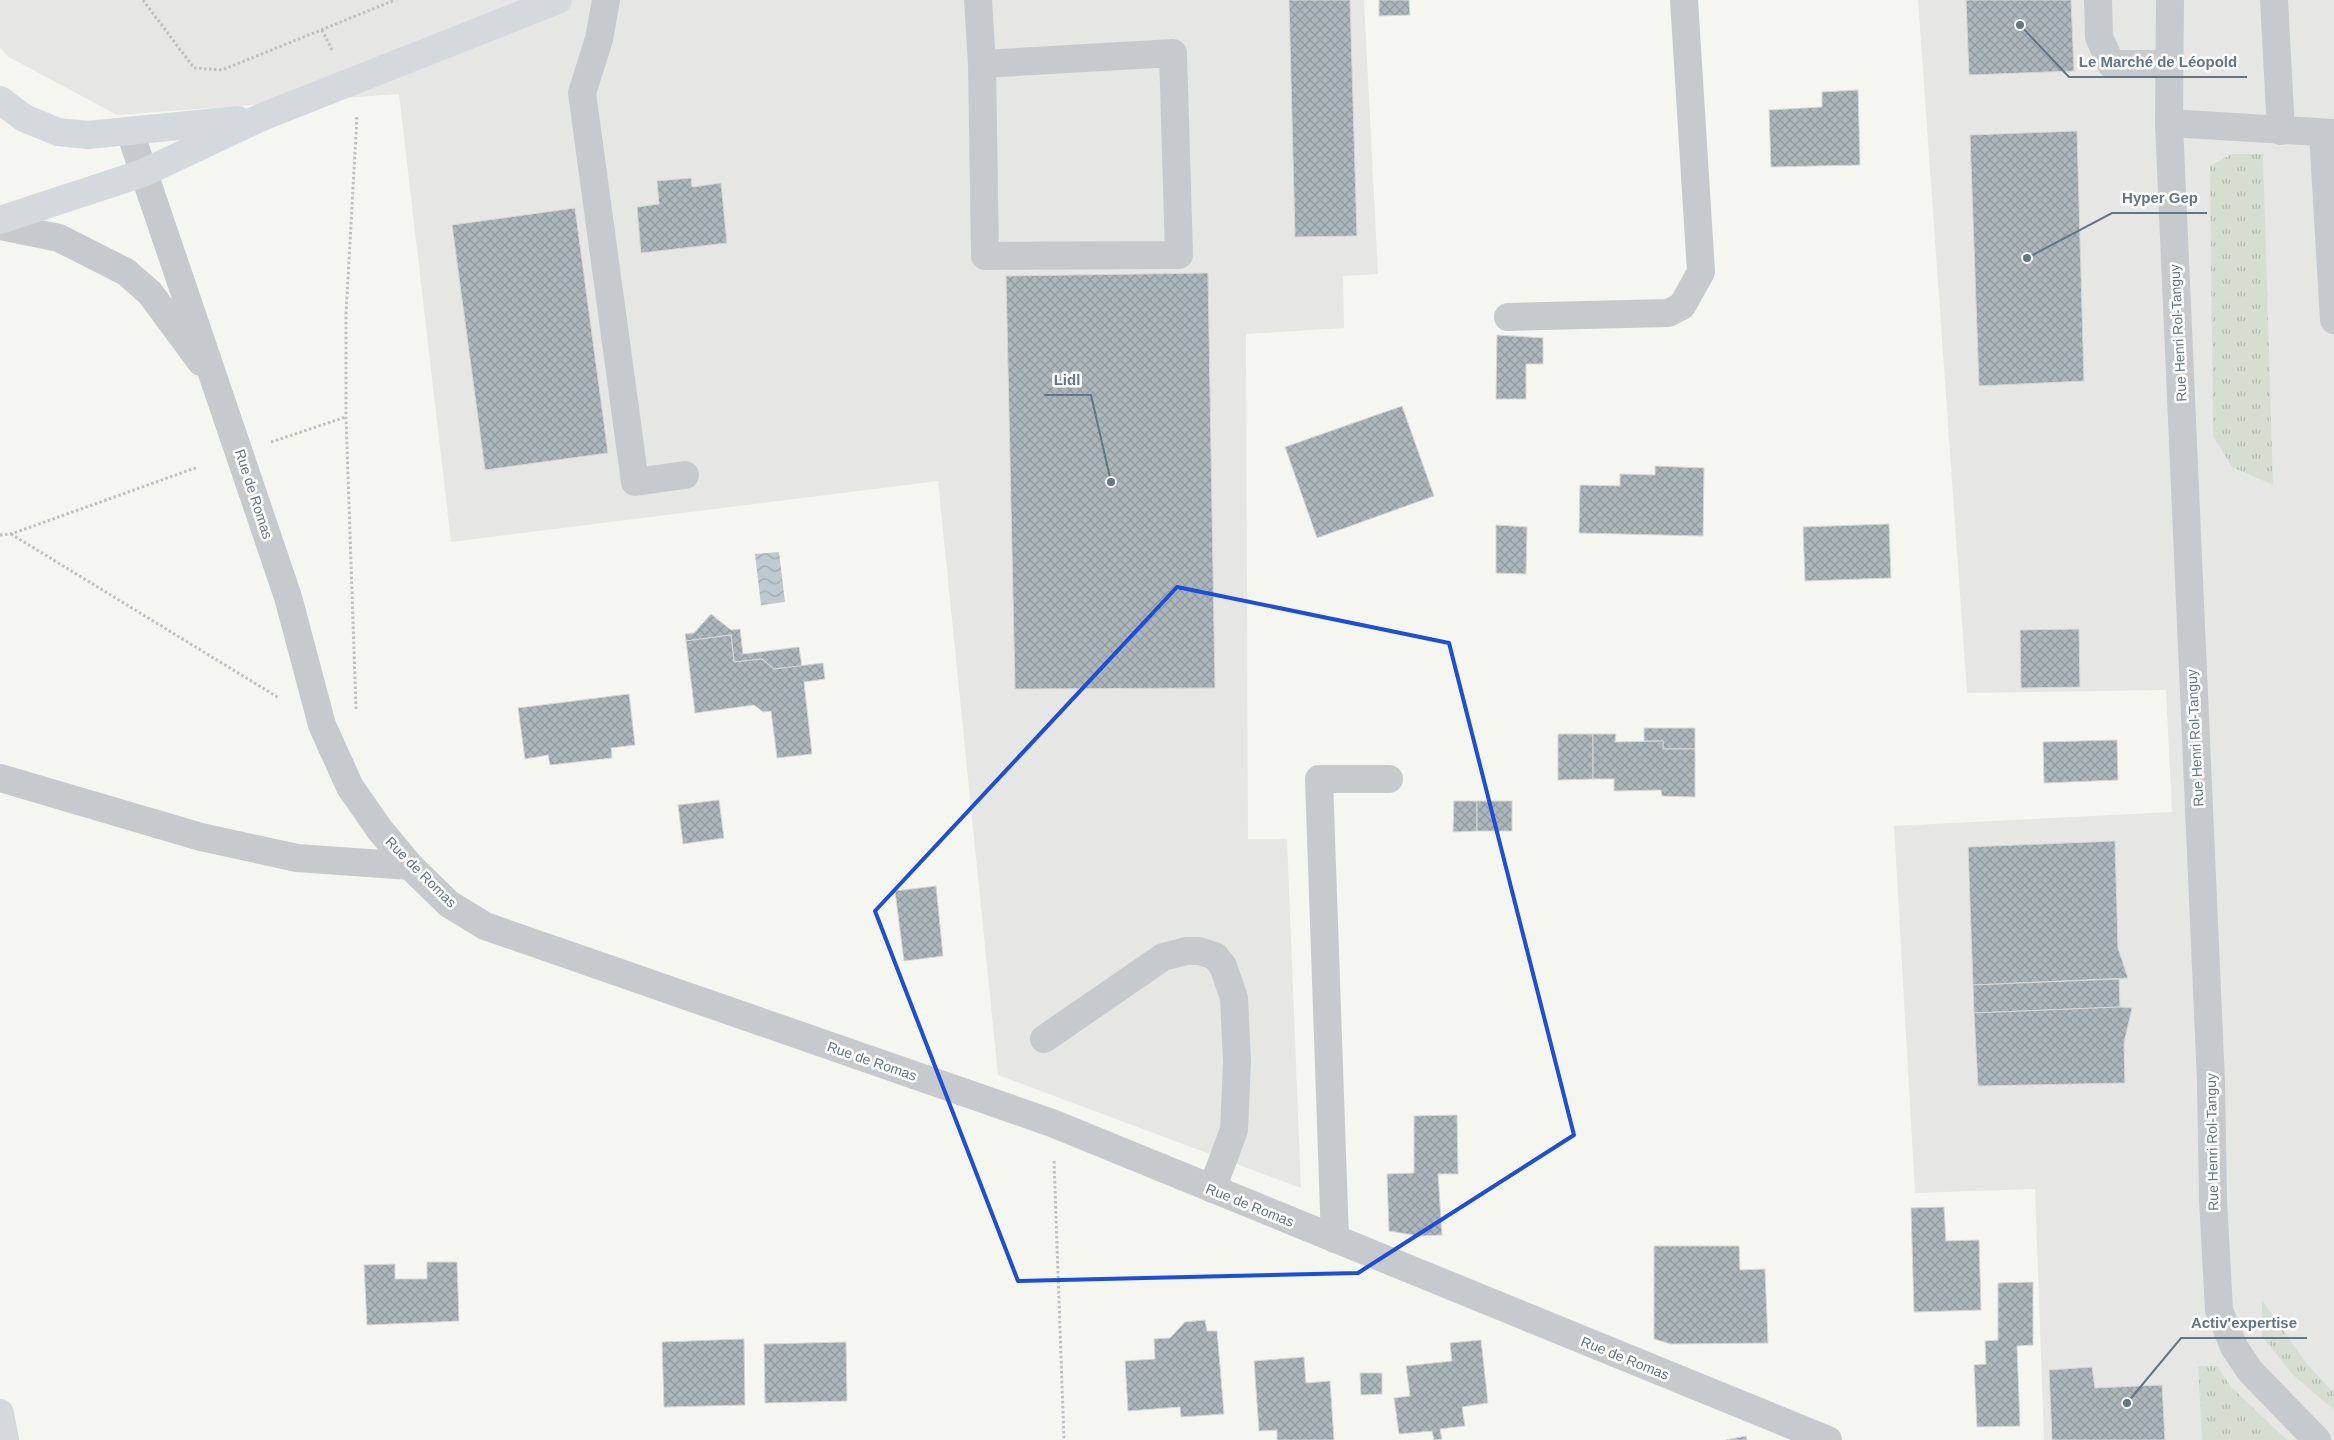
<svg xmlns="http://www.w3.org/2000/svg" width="2334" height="1440" viewBox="0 0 2334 1440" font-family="Helvetica,sans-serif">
<defs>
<pattern id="grass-tufts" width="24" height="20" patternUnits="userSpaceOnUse" patternTransform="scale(1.25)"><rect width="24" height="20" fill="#d6ded2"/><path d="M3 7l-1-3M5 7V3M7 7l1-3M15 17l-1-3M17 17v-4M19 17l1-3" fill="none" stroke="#b1b9b0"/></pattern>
<pattern id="water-waves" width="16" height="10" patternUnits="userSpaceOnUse" patternTransform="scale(1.25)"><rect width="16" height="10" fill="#becacf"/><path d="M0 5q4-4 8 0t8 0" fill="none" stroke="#9ea9ae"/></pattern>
<pattern id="building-cross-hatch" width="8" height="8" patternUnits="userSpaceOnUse" patternTransform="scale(1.25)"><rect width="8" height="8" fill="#adb6ba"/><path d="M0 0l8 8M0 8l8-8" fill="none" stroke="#90999d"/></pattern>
</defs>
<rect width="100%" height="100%" fill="#f6f6f1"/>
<!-- built -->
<g fill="#e6e7e5">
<path d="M0 0H1364L1378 274 1343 276 1344 328 1246 334 1248 839H1287L1301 1188 998 1075 938 481 451 542 399 94 117 115 7 56 0 47Z"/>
<path d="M1918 0H2334V1440H2044L2035 1189 1915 1193 1894 826 2172 812 2166 690 1967 693Z"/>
</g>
<!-- grass -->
<g fill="url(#grass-tufts)">
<path d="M2232 154H2263L2273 485 2232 467 2213 436 2210 166Z"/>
<path d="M2262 1300 2307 1364 2331 1390H2334V1410L2293 1375 2262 1336Z"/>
<path d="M2198 1366H2217L2231 1387 2287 1440H2202Z"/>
</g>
<!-- water -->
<path fill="url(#water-waves)" d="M779 552 785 602 761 605 755 554Z"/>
<!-- building -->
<g fill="url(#building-cross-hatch)" stroke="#d7d7d4">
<path d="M1289 0H1350L1357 236 1295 237Z"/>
<path d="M1379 0H1409L1410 15 1379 16Z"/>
<path d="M1966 0H2071L2074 71 1969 75Z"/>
<path d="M1858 90 1860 165 1771 167 1769 110 1822 107V92Z"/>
<path d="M2077 131 2084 381 1979 386 1970 135Z"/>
<path d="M691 178 692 187 721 183 727 243 641 253 637 207 659 204 657 181Z"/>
<path d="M575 208 608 453 485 470 452 225Z"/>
<path d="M1208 273 1215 688 1015 689 1006 276Z"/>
<path d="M1497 335 1543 338V364H1526V399H1496Z"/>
<path d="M1402 406 1434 496 1317 538 1285 447Z"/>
<path d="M1655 466 1704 468 1703 536 1579 533 1580 485 1620 486V474L1655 475Z"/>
<path d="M1889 524 1891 578 1805 581 1803 527Z"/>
<path d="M1496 525 1527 527 1526 574 1496 573Z"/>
<path d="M711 614 731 630 740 629 743 654 799 647 802 667 774 669 762 659 734 662 731 635 686 641 685 634 694 633Z"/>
<path d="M2079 629 2080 687 2021 688 2020 630Z"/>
<path d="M731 635 734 662 762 659 774 669 823 663 825 679 804 682 812 754 777 758 771 711 763 712 754 705 695 713 686 641Z"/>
<path d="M629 694 635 745 611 748 612 758 550 765 548 755 525 759 518 708Z"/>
<path d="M1644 728H1695V749H1663V741H1644Z"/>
<path d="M1558 734H1593V779L1558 780Z"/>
<path d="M1593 734H1616L1615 742 1663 741V749H1695V797L1662 796 1661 790 1614 791V779H1593Z"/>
<path d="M2117 740 2118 780 2044 783 2043 742Z"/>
<path d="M719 800 724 838 683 844 678 805Z"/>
<path d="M1454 801H1477V831L1453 832Z"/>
<rect x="1477" y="801" width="35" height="30"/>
<path d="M2115 841 2118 948 2128 978 1973 985 1968 847Z"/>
<path d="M936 886 943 956 904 961 895 891Z"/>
<path d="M2119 979 2120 1007 1974 1013 1973 985Z"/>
<path d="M2120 1007 2132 1008 2124 1043 2125 1083 1978 1086 1974 1013Z"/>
<path d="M1457 1115 1458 1174H1438L1442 1235 1419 1236 1389 1231 1387 1174 1414 1173V1116Z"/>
<path d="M1944 1207 1946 1241 1979 1240 1981 1310 1914 1312 1911 1208Z"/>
<path d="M1654 1246H1739L1740 1270 1765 1269 1768 1343 1671 1344 1654 1339Z"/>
<path d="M427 1262H457L459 1321 367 1325 364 1265 395 1264V1279H427Z"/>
<path d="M2033 1282V1345L2017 1346 2020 1426 1977 1427 1974 1365 1986 1364 1985 1341 1998 1340V1283Z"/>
<path d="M1205 1320 1207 1331H1217L1224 1414 1181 1417 1180 1407 1128 1411 1125 1361 1155 1359 1154 1339 1170 1338 1185 1322Z"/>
<path d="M744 1339 745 1405 664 1407 662 1342Z"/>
<path d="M1481 1340 1488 1403 1462 1407 1465 1426 1440 1429 1442 1439 1434 1440 1432 1431 1399 1434 1394 1398 1410 1396 1406 1366 1452 1361 1450 1343Z"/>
<path d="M846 1342 847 1401 765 1403 764 1344Z"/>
<path d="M1304 1357 1306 1383 1330 1381 1334 1440H1277V1430L1259 1431 1254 1361Z"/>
<path d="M2092 1367 2095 1388 2162 1385 2165 1440H2052L2049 1370Z"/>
<path d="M1360 1373H1382V1394L1361 1395Z"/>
<path d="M1746 1436 1747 1440H1726Z"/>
</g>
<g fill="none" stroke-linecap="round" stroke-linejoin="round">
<!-- path -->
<g stroke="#bec0c2" stroke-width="3" stroke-dasharray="2.5 2.5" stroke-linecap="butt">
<path d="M143 0 194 68 222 70 395 0"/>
<path d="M322 30 333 52"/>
<path d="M271 442 346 417"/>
<path d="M11 534 279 698"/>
<path d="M0 535 11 534 198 467"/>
<path d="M356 709 346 417V314L357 116"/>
<path d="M1054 1161 1064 1440"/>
</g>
<!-- minor -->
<g stroke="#c7cacd" stroke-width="28">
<path d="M606 0 599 39 582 93 635 482 685 475"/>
<path d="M978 0 982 64 985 256 1179 255 1173 53 982 64"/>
<path d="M2098 0 2099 37 2111 64H2169"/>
<path d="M2170 0 2169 123 2211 1082 2213 1199 2219 1310 2234 1347 2250 1371 2317 1440"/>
<path d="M2274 0 2281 131"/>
<path d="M2169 123 2334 133"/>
<path d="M130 132 288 597 322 725 350 787 380 830 410 866 449 904 485 926 1052 1123 1828 1440"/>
<path d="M2323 134 2334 320"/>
<path d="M0 226 59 238 126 272 150 293 201 362"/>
<path d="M1508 317 1668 313 1682 306 1701 272 1684 0"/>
<path d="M0 778 201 837 297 858 410 866"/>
<path d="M1044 1039 1163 957 1186 951H1199L1215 956 1223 966 1234 998 1237 1062 1234 1130 1212 1189"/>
<path d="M1335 1239 1319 779H1389"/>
</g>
<!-- major -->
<g stroke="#d4d9dd" stroke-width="28">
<path d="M0 100 24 118 58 132 88 135 238 120"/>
<path d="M0 220 143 173 262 117 558 0"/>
<path d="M0 1413 5 1440"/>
</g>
</g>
<!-- marked area -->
<path fill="none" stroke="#1d4ed8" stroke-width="4" stroke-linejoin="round" d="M1177 587 1449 643 1574 1135 1358 1273 1018 1281 875 911Z"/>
<g text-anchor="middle" stroke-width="5" stroke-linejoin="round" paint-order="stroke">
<!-- street labels -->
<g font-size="14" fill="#627685" stroke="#fff">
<text transform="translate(2178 333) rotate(-93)" y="5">Rue Henri Rol-Tanguy</text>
<text transform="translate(254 494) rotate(72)" y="5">Rue de Romas</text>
<text transform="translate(2195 738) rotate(-93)" y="5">Rue Henri Rol-Tanguy</text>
<text transform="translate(421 872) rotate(45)" y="5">Rue de Romas</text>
<text transform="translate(872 1061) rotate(19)" y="5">Rue de Romas</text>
<text transform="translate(2212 1142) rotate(-91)" y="5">Rue Henri Rol-Tanguy</text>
<text transform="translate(1250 1205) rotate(22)" y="5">Rue de Romas</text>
<text transform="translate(1625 1358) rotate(22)" y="5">Rue de Romas</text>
</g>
</g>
<!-- callouts -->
<path fill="none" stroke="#627685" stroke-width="2" d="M2020 25L2069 77H2247M2027 258L2112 213H2207M1111 482L1091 395H1044M2127 1403L2181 1338H2307"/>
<g fill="#627685" stroke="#fff" stroke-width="2">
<circle cx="2020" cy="25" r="5"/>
<circle cx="2027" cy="258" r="5"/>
<circle cx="1111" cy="482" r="5"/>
<circle cx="2127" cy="1403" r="5"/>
</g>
<g font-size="15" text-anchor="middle" font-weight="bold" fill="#627685" stroke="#fff" stroke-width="5" stroke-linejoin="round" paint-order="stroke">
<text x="2158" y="67">Le Marché de Léopold</text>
<text x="2160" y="203">Hyper Gep</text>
<text x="1067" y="385">Lidl</text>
<text x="2244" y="1328">Activ'expertise</text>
</g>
</svg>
